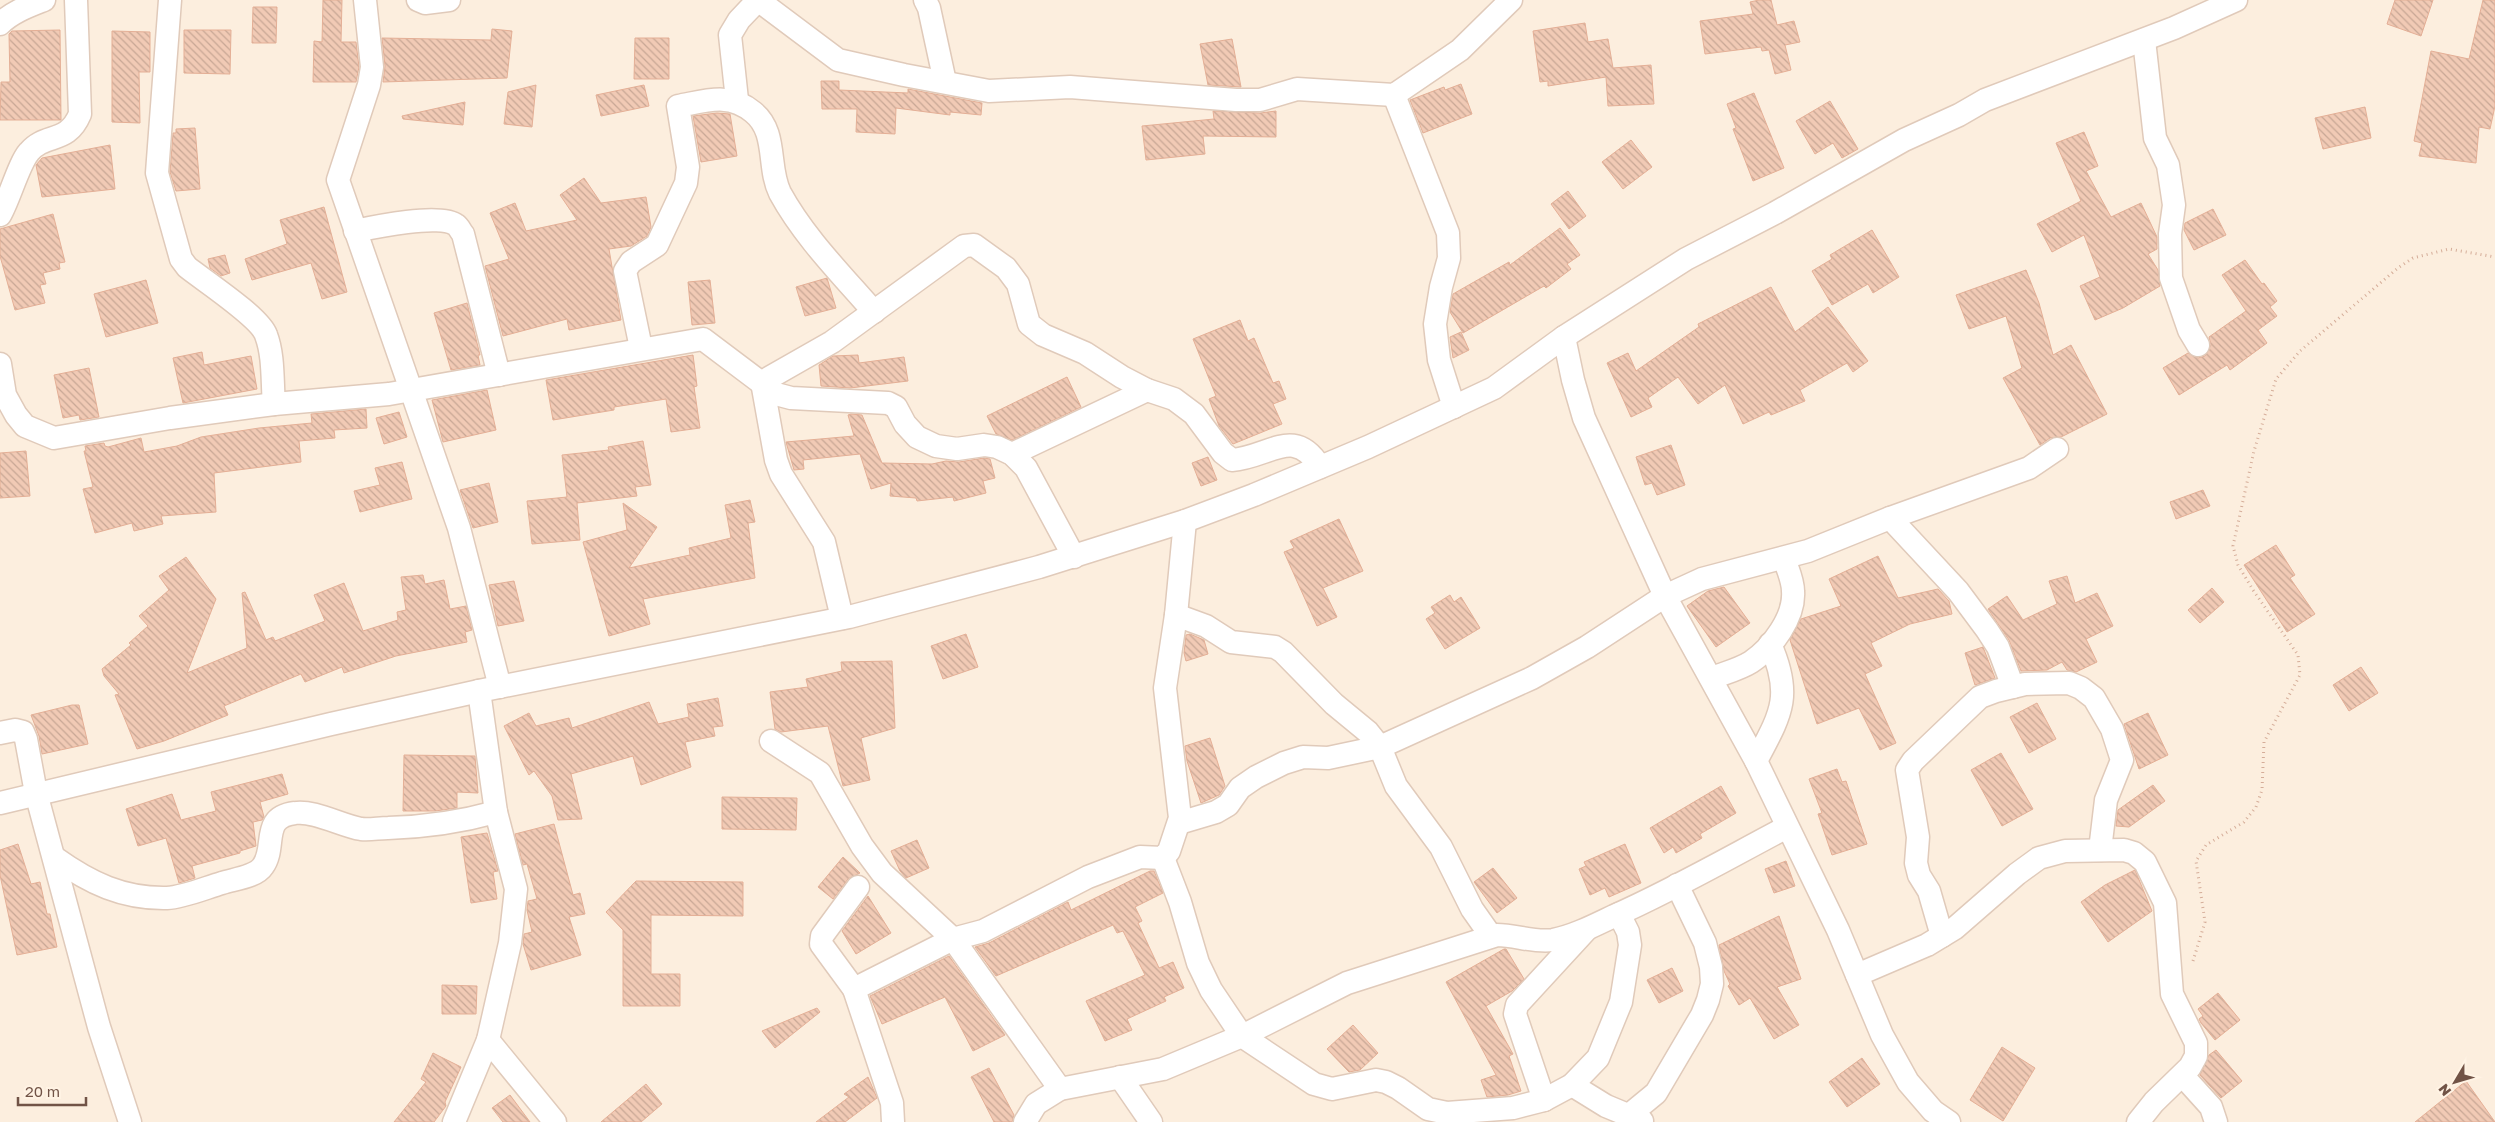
<svg xmlns="http://www.w3.org/2000/svg" width="2495" height="1122" viewBox="0 0 2495 1122" font-family="'Golos Text',sans-serif">
<defs>
<pattern id="building-back-hatch" width="6" height="6" patternUnits="userSpaceOnUse" patternTransform="scale(1.25)"><rect width="6" height="6" fill="#f1cab5"/><path d="M-1 5l2 2M0 0l6 6M5-1l2 2" fill="none" stroke="#c8a795"/></pattern>
</defs>
<rect width="100%" height="100%" fill="#fceede"/>
<!-- building -->
<g fill="url(#building-back-hatch)" stroke="#e4af96">
<path d="M323 0H342L341 42H356L359 67 356 82H313L314 41 322 42Z"/>
<path d="M1759 0H1771L1777 25 1794 21 1800 42 1785 45 1791 70 1775 74 1769 50 1762 51 1761 47 1705 54 1700 21 1753 14 1750 2Z"/>
<path d="M2395 0H2433L2421 36 2387 24Z"/>
<path d="M2483 0H2495V106L2490 129 2479 127 2476 163 2419 156 2422 143 2414 141 2431 51 2469 59Z"/>
<path d="M253 7H277L276 43H252Z"/>
<path d="M1585 23 1588 42 1608 39 1613 68 1651 65 1654 104 1608 106 1606 77 1548 86V81L1540 82 1533 31Z"/>
<path d="M492 29 512 31 507 78 383 82 385 66 382 38 491 40Z"/>
<path d="M60 30 61 120H0L1 82H10L9 34 12 31Z"/>
<path d="M184 30H231L230 74 184 73Z"/>
<path d="M112 31 150 32V72H139L140 123 112 122Z"/>
<path d="M635 38H669V79H634Z"/>
<path d="M1232 39 1241 87 1208 85 1200 44Z"/>
<path d="M821 81H839V90L908 93V89L982 103 981 115 950 112V115L896 108 895 134 856 132 857 109H822Z"/>
<path d="M1461 84 1472 114 1423 133 1410 100 1444 87 1445 90Z"/>
<path d="M536 85 532 127 504 124 508 92Z"/>
<path d="M644 85 649 106 601 116 596 95Z"/>
<path d="M1754 93 1784 168 1753 181 1733 129 1736 128 1727 104Z"/>
<path d="M1830 101 1858 149 1842 158 1833 143 1815 154 1796 121Z"/>
<path d="M465 102 463 125 403 119 402 116Z"/>
<path d="M2365 107 2371 138 2323 149 2315 118Z"/>
<path d="M1213 111 1260 113 1276 111V137L1203 136 1205 154 1146 160 1142 126 1214 119Z"/>
<path d="M717 113 730 114 737 156 701 162 693 116Z"/>
<path d="M195 128 200 189 176 191 170 172 173 133H176V129Z"/>
<path d="M2084 132 2098 166 2086 171 2111 217 2141 203 2157 237V249L2148 254 2158 270 2160 286 2123 308 2095 320 2080 286 2100 277 2084 235 2052 252 2037 224 2081 201 2056 143Z"/>
<path d="M1631 140 1652 167 1623 189 1602 162Z"/>
<path d="M110 145 115 189 42 197 36 165 42 158Z"/>
<path d="M584 178 601 203 646 197 651 227 647 236 631 246 609 249 621 320 569 330 567 319 503 336 485 266 509 259 490 213 515 203 526 231 577 220 560 195Z"/>
<path d="M1568 191 1586 216 1569 229 1551 204Z"/>
<path d="M324 207 347 292 322 299 311 263 252 280 245 259 287 244 280 220Z"/>
<path d="M2213 209 2226 235 2194 250 2184 230 2185 223Z"/>
<path d="M53 214 65 262 59 263 60 269 43 273 46 284 40 285 45 303 15 310 0 256V229Z"/>
<path d="M1560 228 1580 255 1567 264 1571 269 1546 288 1544 286 1463 333 1450 312 1453 294 1509 262 1510 265Z"/>
<path d="M1872 230 1899 277 1873 293 1868 284 1832 305 1812 271 1832 259 1830 255Z"/>
<path d="M225 255 230 273 221 276 210 268 208 259Z"/>
<path d="M2245 260 2262 284 2264 283 2277 301 2270 307 2277 316 2258 330 2267 343 2230 370 2227 365 2179 395 2163 368 2188 353 2198 358 2205 356 2211 345 2209 337 2246 311 2222 275Z"/>
<path d="M2026 270 2039 303 2053 355 2071 345 2107 414 2061 437 2050 438 2040 445 2003 378 2022 368 2006 316 1969 329 1956 295Z"/>
<path d="M827 278 836 308 805 316 796 287Z"/>
<path d="M146 280 158 323 106 337 94 294Z"/>
<path d="M710 280 715 323 692 325 688 282Z"/>
<path d="M1771 287 1795 332 1828 307 1868 361 1853 372 1847 363 1800 390 1805 401 1771 415 1769 412 1743 424 1725 385 1698 404 1678 377 1648 398 1652 407 1631 417 1607 363 1628 353 1636 371 1699 327 1698 324Z"/>
<path d="M467 303 480 355H478L480 365 451 370 434 313Z"/>
<path d="M1240 320 1248 341 1254 338 1273 383 1279 381 1286 399 1273 404 1282 424 1233 444 1219 426 1209 399 1216 396 1193 339Z"/>
<path d="M1461 332 1469 350 1453 358 1450 337Z"/>
<path d="M202 352 204 365 251 356 257 389 183 403 173 358Z"/>
<path d="M693 355 697 386 694 387 700 428 671 432 666 399 614 407V410L553 420 546 380Z"/>
<path d="M858 355 859 363 904 357 908 381 850 388 821 386 819 365 833 356Z"/>
<path d="M89 368 99 417 80 420 79 415 63 418 54 375Z"/>
<path d="M1067 377 1081 407 1012 440 996 434 987 416Z"/>
<path d="M487 390 496 430 443 442 432 400Z"/>
<path d="M366 409 367 428 334 430 335 438 299 441 301 462 214 473 216 512 161 516 163 524 134 531 132 523 95 533 83 489 93 487 84 451H86L85 446 104 443 105 446 108 447 141 438 144 452 177 446 201 437 259 428 312 423 311 414Z"/>
<path d="M399 412 407 437 384 444 376 418Z"/>
<path d="M851 414 862 415 882 463 932 464 946 461 959 462 984 458 990 459 995 478 983 481 986 493 954 501 953 497 917 501 916 498 890 496 891 483 871 489 860 454 803 460 804 469 794 470 786 442 854 436 848 415Z"/>
<path d="M643 441 651 485 635 487 637 496 577 503 580 540 532 544 527 501 567 497 562 455 609 450 608 447Z"/>
<path d="M1671 445 1685 485 1657 495 1652 483 1645 485 1636 457Z"/>
<path d="M26 451 30 496 0 498V453Z"/>
<path d="M1208 457 1217 480 1201 486 1192 463Z"/>
<path d="M402 462 412 499 360 512 354 491 380 485 375 468Z"/>
<path d="M489 483 498 522 473 528 460 490Z"/>
<path d="M2203 490 2210 506 2176 519 2170 502Z"/>
<path d="M750 500 755 522 748 523 755 578 643 599 650 624 609 636 583 542 627 530 623 503 657 527 629 568 690 555 689 548 731 538 725 505Z"/>
<path d="M1339 519 1363 571 1323 588 1337 617 1317 626 1284 552 1294 548 1290 541Z"/>
<path d="M2276 545 2295 575 2290 578 2315 614 2287 632 2244 565Z"/>
<path d="M1878 556 1898 598 1938 589 1949 601 1952 614 1910 624 1871 643 1882 666 1865 674 1896 743 1880 750 1859 708 1817 724 1790 640 1801 619 1841 606 1829 579Z"/>
<path d="M186 557 216 599 187 673 247 648 242 593 245 592 266 640 273 637 275 641 325 621 314 595 344 583 363 631 398 620 397 612 406 610 401 577 423 575 425 584 444 580 450 609 466 606 472 630 465 632 467 642 396 656 344 673 342 667 305 682 301 674 224 706 228 715 164 741 137 749 115 695 119 694 104 676 102 669 131 645 129 643 148 626 139 616 169 590 159 576Z"/>
<path d="M2067 576 2075 603 2097 593 2113 626 2086 639 2097 662 2076 672 2067 670 2062 662 2047 670 2021 671 2009 640 1988 609 2007 596 2023 620 2057 604 2049 581Z"/>
<path d="M514 581 524 621 498 626 489 585Z"/>
<path d="M1724 587 1750 623 1716 647 1687 606 1708 591Z"/>
<path d="M2212 588 2224 602 2200 623 2188 610Z"/>
<path d="M1450 595 1454 602 1461 597 1480 628 1445 649 1426 619 1435 613 1431 607Z"/>
<path d="M966 634 978 667 943 679 931 646Z"/>
<path d="M1190 634 1204 640 1208 654 1186 661 1184 653 1186 635Z"/>
<path d="M1983 647 1995 678 1975 685 1965 653Z"/>
<path d="M892 661 895 728 861 738 870 780 843 786 828 726 781 732 775 729 770 692 808 687 806 679 842 671 841 662Z"/>
<path d="M2361 667 2378 693 2349 711 2333 685Z"/>
<path d="M718 698 723 726 713 727 715 736 685 742 691 767 641 785 633 756 571 774 582 819 558 820 552 796 534 771 529 775 504 726 529 713 536 726 569 718 572 728 649 702 658 724 689 717 687 704Z"/>
<path d="M2037 703 2056 739 2029 753 2010 717Z"/>
<path d="M72 705H79L88 744 42 754 39 736 31 715Z"/>
<path d="M2148 713 2168 755 2139 769 2124 724Z"/>
<path d="M1210 738 1225 786 1219 795 1201 803 1187 761 1185 746Z"/>
<path d="M2001 753 2033 809 2002 826 1971 770Z"/>
<path d="M404 755 475 756 478 793 457 792V808L435 811H403Z"/>
<path d="M1837 769 1842 782 1846 781 1867 844 1832 855 1818 814 1822 813 1809 779Z"/>
<path d="M282 774 288 794 260 802 264 817 262 820 253 822 256 846 240 851V853L192 866 195 878 179 883 166 838 138 846 126 809 172 794 181 820 216 811 211 792Z"/>
<path d="M2153 785 2165 801 2129 827 2116 826 2118 810Z"/>
<path d="M1721 786 1736 813 1700 834 1702 838 1676 853 1673 847 1664 853 1650 828Z"/>
<path d="M722 797 797 798 796 830 722 829Z"/>
<path d="M554 824 573 895 580 893 585 914 569 917 581 955 531 970 523 944 524 934 532 932 527 910 528 901 537 899 527 864 523 865 515 834Z"/>
<path d="M487 833 498 871 493 872 497 899 471 903 461 837Z"/>
<path d="M917 840 929 868 906 878 900 871 891 851Z"/>
<path d="M18 844 31 884 40 882 47 914H50L57 947 17 955 0 875V850Z"/>
<path d="M1625 844 1641 883 1609 897 1605 888 1590 895 1579 869 1586 866 1584 862Z"/>
<path d="M843 857 860 873 848 879 833 899 818 887Z"/>
<path d="M1786 861 1795 886 1774 893 1765 869Z"/>
<path d="M1493 868 1517 898 1497 913 1474 882Z"/>
<path d="M2135 870 2152 911 2108 942 2081 902 2105 885Z"/>
<path d="M1150 871H1154L1163 893 1135 907 1142 921 1138 923 1159 968 1173 962 1184 988 1164 997 1166 1001 1127 1019 1132 1030 1105 1041 1086 1001 1145 975 1123 931 1117 933 1113 925 996 976 975 947 989 943 1068 902 1071 910Z"/>
<path d="M636 881 743 882V916L651 915V974H680V1006H623V930L606 912Z"/>
<path d="M868 896 891 933 856 954 842 931Z"/>
<path d="M1779 916 1801 979 1777 987 1799 1025 1774 1039 1750 998 1739 1005 1728 986 1730 984 1724 971 1719 945Z"/>
<path d="M1504 949H1506L1524 979 1512 991 1486 1006 1513 1054 1509 1056 1521 1091 1508 1095 1487 1097 1481 1080 1496 1075 1446 982Z"/>
<path d="M949 956 1005 1035 973 1051 945 997 882 1024 870 996Z"/>
<path d="M1672 968 1683 991 1659 1003 1647 980Z"/>
<path d="M442 985 477 986 476 1014H442Z"/>
<path d="M2218 993 2240 1020 2215 1040 2201 1023 2199 1019 2203 1016 2198 1009Z"/>
<path d="M817 1008 820 1012 775 1048 762 1031Z"/>
<path d="M1353 1025 1378 1053 1360 1070 1349 1072 1327 1049Z"/>
<path d="M2002 1047 2035 1068 2003 1121 1970 1100Z"/>
<path d="M2216 1050 2242 1081 2221 1098 2200 1075 2209 1055Z"/>
<path d="M433 1053 461 1067 445 1102 446 1106 434 1122H394L426 1082 421 1079Z"/>
<path d="M1862 1058 1880 1084 1847 1107 1829 1082Z"/>
<path d="M989 1068 1014 1115 1012 1122H994L971 1077Z"/>
<path d="M868 1077 877 1098 845 1122H816L849 1097 844 1094Z"/>
<path d="M2466 1081 2495 1122H2415Z"/>
<path d="M646 1084 662 1104 641 1122H601Z"/>
<path d="M510 1095 530 1122H503L492 1108Z"/>
</g>
<g fill="none" stroke-linecap="round" stroke-linejoin="round">
<!-- street casing -->
<g stroke="#e0caba" stroke-width="25">
<g id="street">
<path d="M170 0 157 173 181 259 187 267C203 280 260 317 266 335 274 356 272 382 274 404"/>
<path d="M365 0 372 67 369 85 338 180 459 528 500 687"/>
<path d="M418 0 425 3 449 0"/>
<path d="M758 0 838 60 904 75 989 91 1070 87 1236 100H1260L1297 89 1394 95 1460 50 1511 0"/>
<path d="M925 0 929 8 945 82"/>
<path d="M0 24C12 12 29 6 44 0"/>
<path d="M2144 40 2155 138 2168 165 2174 205 2170 234 2171 278 2189 330 2198 345"/>
<path d="M1394 95 1448 233 1449 258 1441 287 1435 324 1439 360 1454 407"/>
<path d="M737 100 730 35 739 20 758 0"/>
<path d="M0 215C9 200 19 163 29 152 46 132 67 145 80 114L76 0"/>
<path d="M355 231C374 227 441 213 456 225 459 227 461 232 463 234L499 375"/>
<path d="M1564 337 1573 380 1584 418 1665 596 1756 761 1838 930 1882 1035 1908 1082 1933 1111 1949 1122"/>
<path d="M641 348 625 271 631 262 657 245 686 183 688 167 678 106C706 101 729 92 753 112 778 132 767 167 780 193 804 237 841 274 874 312"/>
<path d="M0 364 5 395 16 415 25 426 54 438 170 418 274 404 389 394 703 339 776 394 791 398 888 403 896 407 905 424 917 437 936 446 957 449 984 445 997 447 1012 454 1026 468 1074 557"/>
<path d="M1012 454 1147 390"/>
<path d="M1890 518 1958 591 1987 630 1998 647 2013 687"/>
<path d="M1176 615 1206 626 1231 642 1275 647 1283 652 1334 704 1368 732 1380 747 1396 786 1441 847 1472 909 1491 936"/>
<path d="M842 618 824 542 781 474 776 460 762 382 832 342 964 246 974 245 1006 268 1018 284 1029 324 1043 335 1085 353 1122 377 1147 390 1174 399 1194 414 1223 453 1232 460C1270 457 1294 425 1320 467"/>
<path d="M1712 678C1725 673 1740 669 1751 662 1772 648 1795 617 1793 591 1793 580 1787 568 1784 558"/>
<path d="M0 733 15 730 23 732 26 739 36 793 99 1027 130 1122"/>
<path d="M771 741 820 773 862 846 882 873 953 939 1060 1089"/>
<path d="M1756 761C1781 714 1793 696 1770 644"/>
<path d="M0 803 331 724 479 691 849 617 1039 567 1185 521 1254 495 1368 447 1494 388 1564 337 1686 259 1775 213 1904 140 1959 115 1985 100 2174 28 2236 0"/>
<path d="M1179 823 1216 812 1228 805 1240 788 1256 777 1284 763 1303 757 1328 758 1380 747 1532 678 1587 647 1665 596 1702 579 1808 551 1890 518 2029 468 2057 449"/>
<path d="M55 858C90 883 123 899 167 898 184 897 205 888 222 883 234 879 256 877 263 866 277 847 260 817 295 813 314 810 342 826 361 829 370 830 379 828 388 828 426 827 460 822 496 812"/>
<path d="M1163 858 1180 902 1198 963 1211 990 1242 1036 1314 1084 1332 1089 1376 1080 1386 1082 1398 1088 1428 1109 1447 1113 1513 1108 1544 1100 1572 1085 1598 1058 1621 1002 1630 945 1628 932 1619 914"/>
<path d="M1942 936 1929 891 1919 875 1916 863 1918 837 1907 770 1913 761 1980 697 1996 691 2025 684 2069 683 2081 688 2094 698 2112 729 2122 760 2106 800 2100 850"/>
<path d="M1857 975 1927 945 1955 928 2017 874 2039 858 2065 851 2124 850 2134 853 2145 862 2165 903 2172 994 2196 1043V1056L2190 1067 2154 1102 2138 1122"/>
<path d="M854 989 821 944 822 936 858 887"/>
<path d="M488 1040 555 1122"/>
<path d="M2183 1076 2211 1107 2216 1122"/>
<path d="M1120 1077 1151 1122"/>
<path d="M1572 1085 1606 1106 1642 1121"/>
<path d="M1544 1100 1515 1014 1517 1005 1586 930"/>
<path d="M1628 1116 1656 1093 1702 1015 1708 1000 1712 984 1711 967 1705 943 1677 885"/>
<path d="M454 1122 488 1040 510 943 516 889 496 812 479 691"/>
<path d="M893 1122 892 1103 854 989 953 939 983 931 1088 877 1140 857 1163 858 1169 851 1180 818 1165 688 1176 615 1185 521"/>
<path d="M1025 1122 1036 1104 1060 1089 1163 1069 1242 1036 1347 983 1497 935C1516 935 1534 943 1553 940 1574 936 1595 925 1614 916 1673 890 1730 857 1787 827"/>
</g>
</g>
<!-- path -->
<path stroke="#d5ad99" stroke-width="3" stroke-dasharray="1 4" stroke-linecap="butt" d="M2193 961 2205 922 2196 861 2206 845 2244 822 2256 807 2262 790 2264 742 2300 675 2298 655 2253 590 2238 565 2233 546 2254 451 2276 379 2300 351 2398 268 2413 258 2449 249 2495 257"/>
<!-- street -->
<use href="#street" stroke="#fff" stroke-width="22"/>
</g>
<!-- north arrow -->
<g transform="translate(2455 1082) rotate(232)" stroke="#fff3e4" stroke-width="4" paint-order="stroke">
<path d="M0-4L9 19L0 12L-9 19Z" fill="#715346"/>
<text y="-8" font-size="14" font-weight="bold" text-anchor="middle" fill="#715346">N</text>
</g>
<!-- scale -->
<path d="M18 1097v8h68v-8" fill="none" stroke="#715346" stroke-width="2.5"/>
<text x="25" y="1097" font-size="15" fill="#715346" stroke="#fff3e4" stroke-width="4" paint-order="stroke">20 m</text>
</svg>
